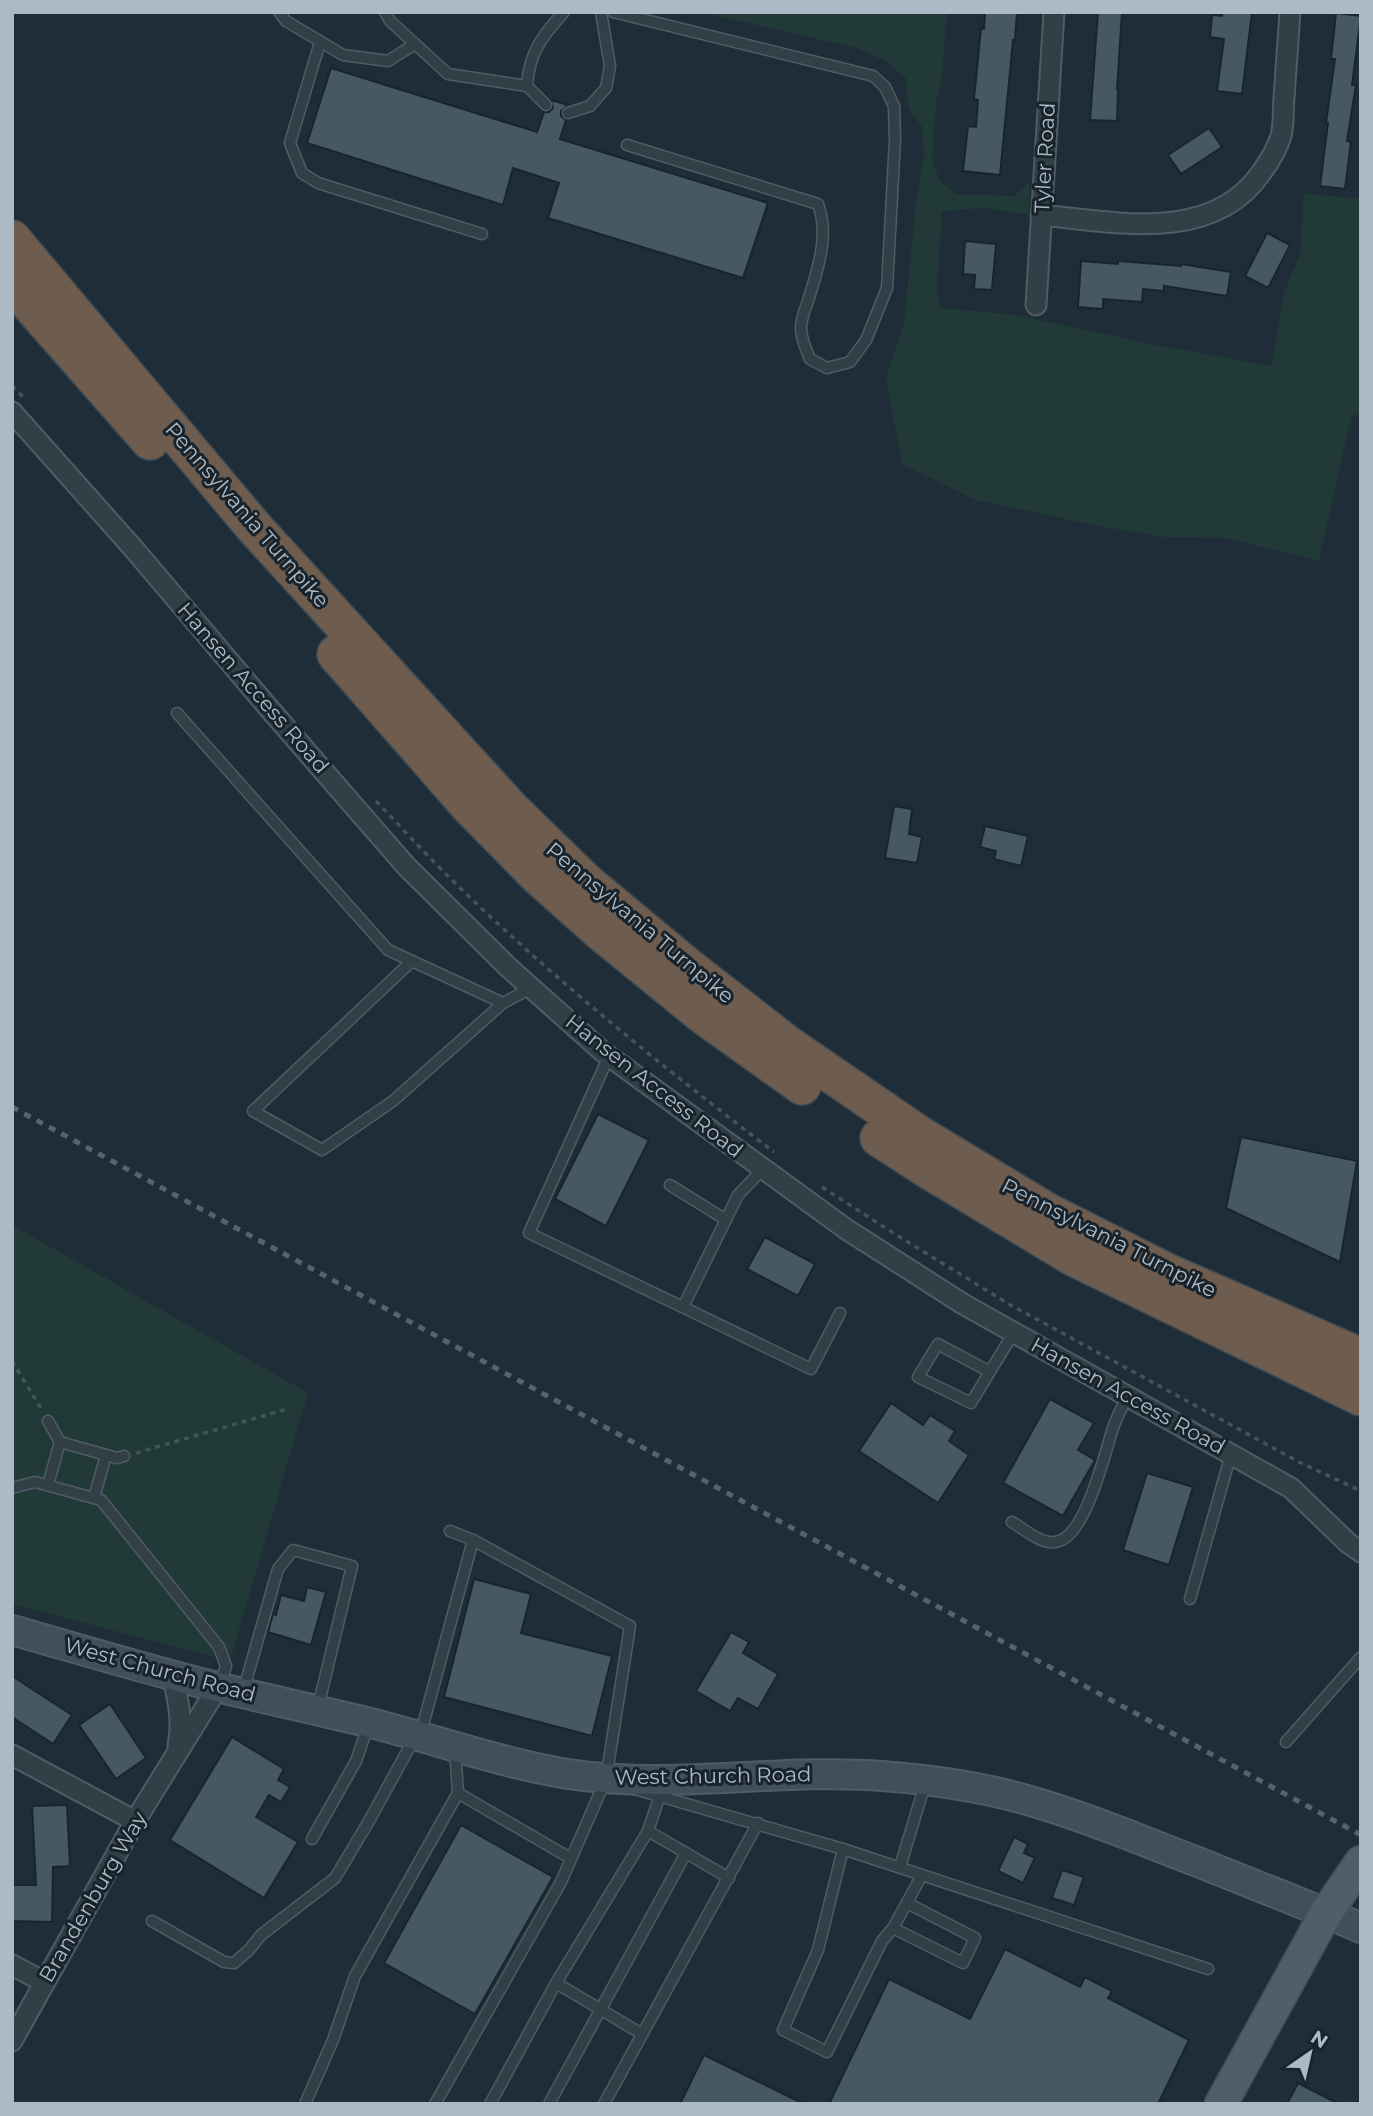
<svg xmlns="http://www.w3.org/2000/svg" width="1373" height="2116" viewBox="0 0 1373 2116" font-family="Montserrat,sans-serif">
<rect width="100%" height="100%" fill="#1e2d37"/>
<!-- green -->
<g fill="#213a38">
<path d="M700 12H947L942 79 936 102 932 162 941 182 956 194 1014 196 1030 181 1029 215 983 208 942 211 937 288 941 308 1016 315 1156 345 1272 366 1284 293 1300 254 1304 193 1361 199V412L1351 418 1319 561 1225 538 1164 537 1099 526 975 500 902 464 886 378 904 325 916 200 924 156 922 127 908 107 906 78 886 61 853 47Z"/>
<path d="M12 1225 308 1393 230 1661 12 1604Z"/>
</g>
<!-- building -->
<g fill="#465863" stroke="#19252e" stroke-width="2">
<path d="M985 12H1017L1015 40H1013L1000 175 963 171 968 126 976 127 978 100 974 99 981 28 984 29Z"/>
<path d="M1098 12H1122L1117 89 1118 90 1117 121 1090 120Z"/>
<path d="M1223 12H1252L1242 94 1217 91 1224 39 1210 37 1212 15 1222 16Z"/>
<path d="M1336 13 1361 16 1352 85H1356L1347 141 1351 142 1345 189 1320 186 1328 123H1326L1335 59H1331Z"/>
<path d="M331 68 537 132 544 112H549L553 108 551 100 568 105 561 111V116L566 120 560 139 768 203 743 278 548 218 559 183 513 168 503 205 307 143Z"/>
<path d="M1209 128 1222 147 1181 174 1168 155Z"/>
<path d="M1267 233 1290 245 1268 288 1245 276Z"/>
<path d="M965 241 996 244 992 290 974 289 975 275 963 274Z"/>
<path d="M1081 261 1118 264V261L1181 266V264L1231 272 1227 296 1164 286V291L1143 289 1142 302 1103 299V309L1078 307Z"/>
<path d="M894 806 912 809 909 834 922 837 917 863 885 858Z"/>
<path d="M985 826 1028 836 1021 866 994 859 996 851 980 847Z"/>
<path d="M598 1114 649 1140 606 1226 555 1199Z"/>
<path d="M1241 1137 1357 1161 1340 1262 1226 1208Z"/>
<path d="M765 1237 815 1264 798 1296 747 1269Z"/>
<path d="M1050 1399 1094 1423 1078 1450 1095 1460 1063 1516 1003 1483Z"/>
<path d="M891 1403 923 1425 930 1415 955 1431 949 1441 969 1455 938 1503 859 1451Z"/>
<path d="M1147 1473 1193 1487 1169 1565 1123 1550Z"/>
<path d="M474 1579 531 1594 521 1633 612 1656 592 1736 444 1697Z"/>
<path d="M307 1587 326 1592 311 1645 268 1632 273 1614 276 1615 281 1595 304 1601Z"/>
<path d="M731 1632 749 1642 743 1653 778 1674 758 1709 738 1698 730 1711 696 1691Z"/>
<path d="M12 1676 72 1715 53 1744 12 1717Z"/>
<path d="M110 1704 146 1758 116 1779 79 1725Z"/>
<path d="M232 1737 284 1769 278 1780 290 1787 281 1802 269 1795 256 1817 298 1842 264 1898 170 1840Z"/>
<path d="M67 1805 70 1866 53 1867 52 1922 12 1921V1885H36L32 1806Z"/>
<path d="M461 1825 553 1877 475 2014 384 1963Z"/>
<path d="M1014 1837 1028 1844 1024 1853 1035 1858 1023 1883 998 1871Z"/>
<path d="M1062 1870 1084 1877 1074 1905 1052 1898Z"/>
<path d="M1005 1949 1080 1987 1085 1977 1112 1991 1108 1998 1189 2040 1158 2104H829L889 1979 970 2019Z"/>
<path d="M704 2055 804 2104H680Z"/>
<path d="M1298 2083 1339 2104H1287Z"/>
</g>
<g fill="none" stroke-linecap="round" stroke-linejoin="round">
<!-- lane casing -->
<g stroke="#4f5c66" stroke-width="13">
<g id="lane">
<path d="M279 12 286 21 343 55 388 61 415 44"/>
<path d="M385 12 390 21 448 74 527 86 546 105"/>
<path d="M613 12 873 76 885 87 894 106 895 139 887 288 866 340 850 362 827 368 810 359C806 350 801 338 801 328 801 319 805 309 808 301 817 271 830 236 818 204L627 145"/>
<path d="M320 42 290 143 302 173 318 183 482 234"/>
<path d="M527 86C529 53 542 36 564 12"/>
<path d="M568 113 590 106 606 88 610 66 601 12"/>
<path d="M177 713 388 950 503 1003 531 988"/>
<path d="M412 961 253 1111 322 1150 393 1101 503 1003"/>
<path d="M609 1056 529 1233 811 1369 840 1313"/>
<path d="M670 1185 726 1220"/>
<path d="M683 1307 738 1195 763 1169"/>
<path d="M990 1372 938 1344 918 1377 971 1403 1014 1332"/>
<path d="M48 1421 60 1442"/>
<path d="M106 1455 117 1458 124 1456"/>
<path d="M48 1485 60 1442 106 1455 94 1498"/>
<path d="M12 1488 35 1482 101 1500 219 1647 226 1666 220 1685"/>
<path d="M1012 1522C1024 1529 1040 1544 1055 1542 1086 1539 1105 1451 1114 1425 1118 1415 1123 1405 1128 1396"/>
<path d="M1190 1599 1231 1454"/>
<path d="M243 1692 278 1569 293 1550 352 1566 318 1707"/>
<path d="M1286 1742 1361 1657"/>
<path d="M638 1790 843 1849 1208 1969"/>
<path d="M458 1793 570 1858"/>
<path d="M648 1831 729 1878"/>
<path d="M312 1839 356 1761 368 1726"/>
<path d="M843 1849 818 1950 783 2030 827 2052 882 1941 893 1928 922 1875"/>
<path d="M900 1867 925 1784"/>
<path d="M152 1921 224 1962 234 1963 249 1950 261 1935 335 1878 369 1821 409 1748 420 1736 473 1540"/>
<path d="M893 1928 963 1963 975 1938 907 1903"/>
<path d="M556 1983 642 2034"/>
<path d="M305 2104 333 2040 355 1976 458 1793 455 1749"/>
<path d="M435 2104 561 1882 606 1779 630 1626 473 1540 450 1531"/>
<path d="M490 2104 556 1983 648 1831 659 1798"/>
<path d="M549 2104 686 1853"/>
<path d="M604 2104 758 1823"/>
</g>
</g>
<!-- street casing -->
<g stroke="#4f5c66" stroke-width="23">
<g id="street">
<path d="M1041 215C1114 222 1212 244 1261 173 1269 162 1277 149 1281 136 1284 124 1283 110 1284 98 1286 69 1288 41 1290 12"/>
<path d="M1036 305 1054 12"/>
<path d="M12 412 133 548 267 706 406 866 508 967 602 1051 846 1229 963 1304 1291 1488 1348 1543 1361 1552"/>
<path d="M172 1674C178 1699 183 1720 178 1746"/>
<path d="M12 1755 135 1821"/>
<path d="M12 1965 44 1982"/>
<path d="M12 2041 135 1821 218 1687"/>
</g>
</g>
<!-- secondary casing -->
<g stroke="#4f5c66" stroke-width="32">
<path id="secondary" d="M12 1630C82 1650 151 1671 221 1688 271 1700 322 1711 371 1723 437 1740 501 1763 568 1774 673 1790 777 1768 882 1776 937 1780 995 1789 1047 1806 1099 1822 1148 1843 1198 1862 1252 1884 1307 1905 1361 1928"/>
</g>
<!-- primary casing -->
<g stroke="#3e4a54" stroke-width="35">
<path id="primary" d="M1221 2104 1326 1913 1361 1862"/>
</g>
<!-- highway casing -->
<g stroke="#3c4952" stroke-width="40">
<g id="highway">
<path d="M12 239 253 526 511 809 586 882 687 966 787 1044 920 1135 1046 1211 1169 1273 1361 1357"/>
<path d="M12 284 150 441"/>
<path d="M336 654 469 806 538 876 602 933 704 1016 802 1086"/>
<path d="M879 1138 927 1169 1073 1257 1361 1397"/>
</g>
</g>
<!-- path -->
<g stroke="#405755" stroke-width="3.5" stroke-dasharray="5 5" stroke-linecap="butt">
<path d="M12 386 23 397"/>
<path d="M376 801C403 829 429 858 457 885 556 981 664 1068 774 1152"/>
<path d="M822 1187 895 1234 1007 1303 1299 1462 1361 1491"/>
<path d="M12 1361 42 1410"/>
<path d="M136 1453 287 1409"/>
</g>
<!-- lane -->
<use href="#lane" stroke="#323f47" stroke-width="10"/>
<!-- street -->
<use href="#street" stroke="#323f47" stroke-width="19"/>
<!-- secondary -->
<use href="#secondary" stroke="#404f5b" stroke-width="28"/>
<!-- primary -->
<use href="#primary" stroke="#4f5e68" stroke-width="32"/>
<!-- highway -->
<use href="#highway" stroke="#6e5c4e" stroke-width="37"/>
<!-- rail -->
<path stroke="#53646f" stroke-width="5" stroke-dasharray="7 7" stroke-linecap="butt" d="M12 1107 1361 1835"/>
</g>
<g text-anchor="middle" stroke-width="6" stroke-linejoin="round" paint-order="stroke">
<!-- street labels -->
<g font-size="21" fill="#acbac5" stroke="#18232c">
<text transform="translate(1045 158) rotate(-87)" y="7">Tyler Road</text>
<text transform="translate(247 515) rotate(49)" y="7">Pennsylvania Turnpike</text>
<text transform="translate(253 688) rotate(49)" y="7">Hansen Access Road</text>
<text transform="translate(640 923) rotate(40)" y="7">Pennsylvania Turnpike</text>
<text transform="translate(654 1086) rotate(38)" y="7">Hansen Access Road</text>
<text transform="translate(1109 1238) rotate(27)" y="7">Pennsylvania Turnpike</text>
<text transform="translate(1128 1396) rotate(29)" y="7">Hansen Access Road</text>
<text transform="translate(160 1670) rotate(15)" y="7">West Church Road</text>
<text transform="translate(713 1776) rotate(-1)" y="7">West Church Road</text>
<text transform="translate(93 1897) rotate(-60)" y="7">Brandenburg Way</text>
</g>
</g>
<!-- border -->
<rect width="1373" height="2116" fill="none" stroke="#acbac5" stroke-width="28"/>
<!-- north arrow -->
<g transform="translate(1310 2053) rotate(34)" stroke="#18232c" stroke-width="5" paint-order="stroke">
<path d="M0-5L12 26L0 18L-12 26Z" fill="#acbac5"/>
<text y="-10" font-size="19" font-weight="bold" text-anchor="middle" fill="#acbac5">N</text>
</g>
</svg>
